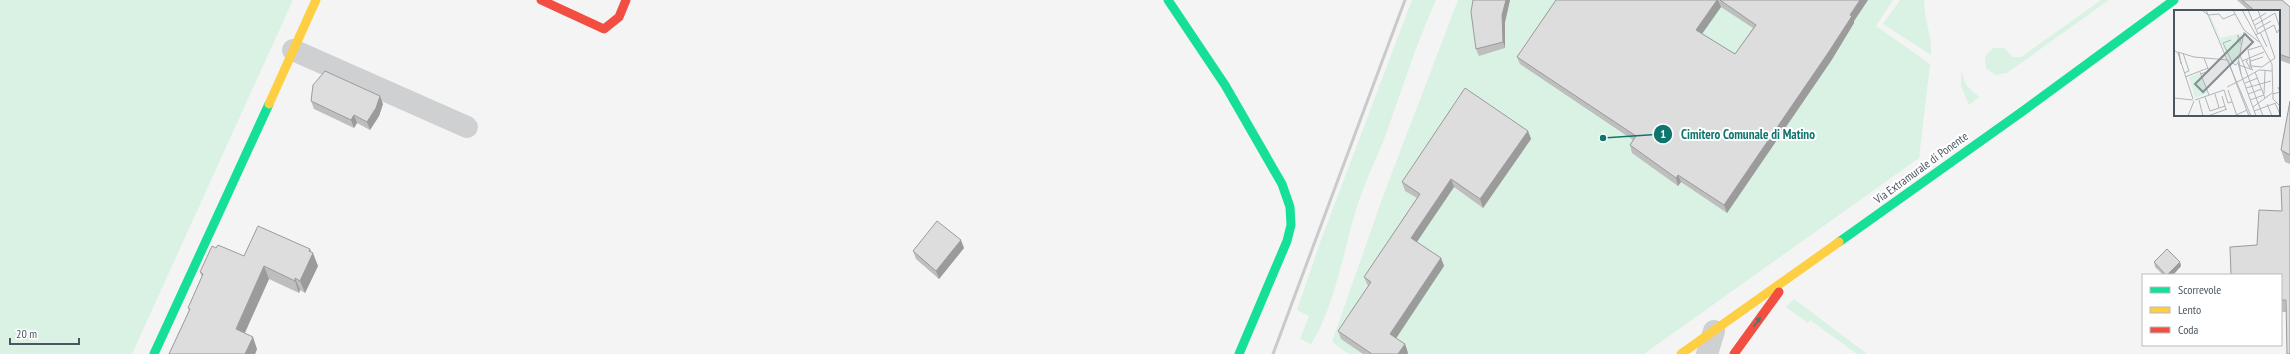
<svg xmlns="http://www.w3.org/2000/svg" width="2290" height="354" viewBox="0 0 2290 354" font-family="'PT Sans Narrow',sans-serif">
<rect width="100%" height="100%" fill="#f4f4f4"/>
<!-- green -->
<g fill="#d9f2e3">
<path d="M0 0H293L132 354H0Z"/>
<path d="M1412 0H1436C1416 44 1402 89 1386 134 1376 160 1363 185 1355 213 1343 253 1334 309 1311 344L1300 339 1309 316 1297 310 1321 240Z"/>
<path d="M1458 0H1893L1876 26 1930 64 1919 158 1644 354H1349L1332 342 1382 199Z"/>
<path d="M1900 0H1924C1924 19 1932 36 1931 55L1883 24Z"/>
<path d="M2101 0H2109L2007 73 1995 75 1986 68 1985 56 1993 48H2005L2012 57H2021Z"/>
<path d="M1961 70 1966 85 1979 97 1969 105 1961 86Z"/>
<path d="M1794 299 1867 354H1857L1810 320 1808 323 1786 307Z"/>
</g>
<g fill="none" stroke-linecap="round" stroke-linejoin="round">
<!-- street -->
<g stroke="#ced0d2" stroke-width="22">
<path d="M293 50 467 127"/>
<path d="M1707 354 1714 331"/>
</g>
<!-- fast -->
<g stroke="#16e098" stroke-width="9">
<path d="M1168 0 1225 85 1282 184 1290 207 1291 225 1287 241 1239 354"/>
<path d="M1839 242 2023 111 2174 0"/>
<path d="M154 354 269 104"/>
</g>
<!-- slow -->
<g stroke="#ffcf43" stroke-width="9">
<path d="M269 104 316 0"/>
<path d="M1681 354 1839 242"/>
</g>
<!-- jam -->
<g stroke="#f24e42" stroke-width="9">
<path d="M541 0 604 29 619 17 626 0"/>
<path d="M1734 354 1779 292"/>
</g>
<!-- rail -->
<path stroke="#c9cacc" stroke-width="3" d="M1273 354 1405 0"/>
</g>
<!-- wall -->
<g fill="#bebebf" fill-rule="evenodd">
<path d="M1473 0H1510L1505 22V48L1479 56 1476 49Z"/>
<path d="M1556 0H1868L1854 21V23L1831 61 1727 213 1681 182 1678 186 1632 153 1630 145 1633 140 1520 64 1517 57ZM1721 7 1753 28 1735 54 1702 34Z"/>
<path d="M2237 0H2282L2290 7V64L2279 60V11H2249Z"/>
<path d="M311 101 383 104 379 116 370 130 357 123 354 128 314 109Z"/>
<path d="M2290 101V164L2285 162 2281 150Z"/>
<path d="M1528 131 1531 139 1483 208 1454 187 1417 242 1441 258 1444 266 1396 338 1405 344 1408 353 1407 354H1363L1341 339 1338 331 1368 286 1364 277 1417 198 1405 191 1402 182Z"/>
<path d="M2282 211 2286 312H2281V275L2257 245Z"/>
<path d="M216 248 244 256 310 249 318 266 305 293 300 290 299 293 269 279 245 333 257 349 255 354H169L189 311 188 308 202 277 200 272Z"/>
<path d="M964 248 939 279 916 259 913 251Z"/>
<path d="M2154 262H2180L2181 266 2173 275H2163L2155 267Z"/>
</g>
<!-- shaded-wall -->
<g fill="#9b9b9b">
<path d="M1506 0H1510L1505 22V48L1503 42 1502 15Z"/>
<path d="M1717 0H1718L1721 7 1699 38 1696 30Z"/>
<path d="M1860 0H1868L1854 21V23L1831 61 1727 213 1724 205Z"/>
<path d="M380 96 383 104 379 116 370 130 367 122Z"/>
<path d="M354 115 357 123 354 128 351 120Z"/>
<path d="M1528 131 1531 139 1483 208 1480 199Z"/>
<path d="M1678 175 1681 182 1678 186 1676 178Z"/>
<path d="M1451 179 1454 187 1414 246 1411 238Z"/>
<path d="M961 240 964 248 939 279 936 271Z"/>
<path d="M310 249 312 256 313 253 318 266 305 293 300 281Z"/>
<path d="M1441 258 1444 266 1393 343 1390 334Z"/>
<path d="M2180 262 2181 266 2173 275H2167Z"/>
<path d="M264 266 269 279 241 341 236 329Z"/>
<path d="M295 278 300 290 299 293 295 281Z"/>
<path d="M253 337 257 349 255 354H245Z"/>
<path d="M1405 344 1408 353 1407 354H1398Z"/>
</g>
<!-- building -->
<g fill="#ddddde" stroke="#9b9b9b">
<path d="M1473 0H1506L1502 15 1503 42 1476 49 1471 12Z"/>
<path d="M1556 0H1717L1696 30 1735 54 1756 25 1720 0H1860L1850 15 1852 16 1828 53 1724 205 1678 175 1676 178 1630 145 1636 136 1517 57Z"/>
<path d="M2242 0H2282L2290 7V58L2279 54V11H2255Z"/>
<path d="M325 71 380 96 376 108 367 122 354 115 351 120 311 101 313 85Z"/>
<path d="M1465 88 1528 131 1480 199 1451 179 1411 238 1441 258 1390 334 1405 344 1398 354H1372L1338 331 1371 282 1364 277 1420 194 1402 182Z"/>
<path d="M2290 101V155L2281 150Z"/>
<path d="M2290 186V354H2287L2286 300H2281V275H2231L2230 247 2257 245 2259 210 2282 211 2281 187Z"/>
<path d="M937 221 961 240 936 271 913 251Z"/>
<path d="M258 226 310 249 309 251 313 253 300 281 295 278V281L264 266 236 329 253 337 245 354H169L190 309 188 308 203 274 200 272 212 246 216 248 218 245 244 256Z"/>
<path d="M2167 249 2180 262 2167 275H2166L2154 262Z"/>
</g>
<!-- one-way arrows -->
<defs><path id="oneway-solid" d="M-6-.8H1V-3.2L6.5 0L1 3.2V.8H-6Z"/></defs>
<use fill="#3a7f72" href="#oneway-solid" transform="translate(1757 322) rotate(-54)"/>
<g text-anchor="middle" stroke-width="4" stroke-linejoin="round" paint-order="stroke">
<!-- street labels -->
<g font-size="12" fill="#4a5661" stroke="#fff">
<text transform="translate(1921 168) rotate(-36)" y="4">Via Extramurale di Ponente</text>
</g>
</g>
<!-- overview -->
<g transform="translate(2174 10)">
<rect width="106" height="106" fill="#f4f4f4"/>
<path d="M36 5 46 28 68 23 67 27 65 24 62 27 67 35 62 52H56L35 6ZM26 63 34 83 21 88 15 67Z" fill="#d9f2e3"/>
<path fill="none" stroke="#b0b5b9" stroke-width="1" d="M28 0 34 5 45 4 49 9 61 4M32 0 77 106M59 0 70 20M68 0 98 54 99 89 106 96M74 0 84 24M79 11 92 3M81 15 101 3 106 18M83 19 97 11M70 20 85 32M86 22 93 37M82 25 100 15 103 23 106 18M57 30 49 33 58 52 61 55 64 53M67 32 64 25V31L67 34M0 40 4 43 19 89M4 42 20 47 54 50 63 75M5 42 7 54M9 43 15 61 10 63M66 45 89 106M74 50 72 51 76 58V49M65 51 67 64 64 53 70 22M68 51 90 42M77 51 89 47M65 55 79 60M78 56 88 57 101 48 84 0M78 60 74 40 87 36M26 62 35 85M81 62 91 88M27 64 35 61 30 48M67 64 82 106M11 67 34 58M69 69 85 60 98 61M71 73 84 68M63 75 75 106M53 77 69 69M72 78 97 71M50 80 54 93 58 92M54 80 63 106M41 84 45 98M74 84 88 79M90 84 91 61M99 84 106 82 104 77M48 86 52 100M31 87 36 101 51 96M0 88 19 90M21 90 50 80M25 90 29 106M76 90 90 85M101 93 106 104M93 94 98 106M79 97 98 83M80 101 102 93M14 106 20 91M34 106 53 99M60 106 73 100"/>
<path fill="#868d94" fill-opacity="0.15" stroke="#868d94" stroke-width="2" d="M71 24 79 32 29 82 21 74Z"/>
<rect width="106" height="106" fill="none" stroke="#4a5661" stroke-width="2"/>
</g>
<!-- callouts -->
<path fill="none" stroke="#0f766e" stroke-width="1.5" d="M1603 138L1663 134"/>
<g fill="#0f766e" stroke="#fff" stroke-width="1.5">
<circle cx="1603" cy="138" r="4"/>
<circle cx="1663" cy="134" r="10"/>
</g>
<g font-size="12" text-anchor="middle" font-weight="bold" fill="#fff">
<text x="1663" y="138">1</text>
</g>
<g font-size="13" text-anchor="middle" font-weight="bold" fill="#0f766e" stroke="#fff" stroke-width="4" stroke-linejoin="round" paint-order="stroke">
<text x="1748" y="139">Cimitero Comunale di Matino</text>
</g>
<!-- legend -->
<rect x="2142" y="274" width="140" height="72" fill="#ffffff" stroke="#b7bbc0"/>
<rect x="2150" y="287" width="20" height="6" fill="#16e098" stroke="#b7bbc0"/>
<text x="2178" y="294" font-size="12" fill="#4a5661">Scorrevole</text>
<rect x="2150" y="307" width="20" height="6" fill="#ffcf43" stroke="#b7bbc0"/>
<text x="2178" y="314" font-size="12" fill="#4a5661">Lento</text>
<rect x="2150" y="327" width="20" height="6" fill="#f24e42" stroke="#b7bbc0"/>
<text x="2178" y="334" font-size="12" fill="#4a5661">Coda</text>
<!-- scale -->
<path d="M10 338v6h69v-6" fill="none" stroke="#4a5661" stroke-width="2"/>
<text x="16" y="338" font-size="12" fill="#4a5661" stroke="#ffffff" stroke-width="3" paint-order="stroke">20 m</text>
</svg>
